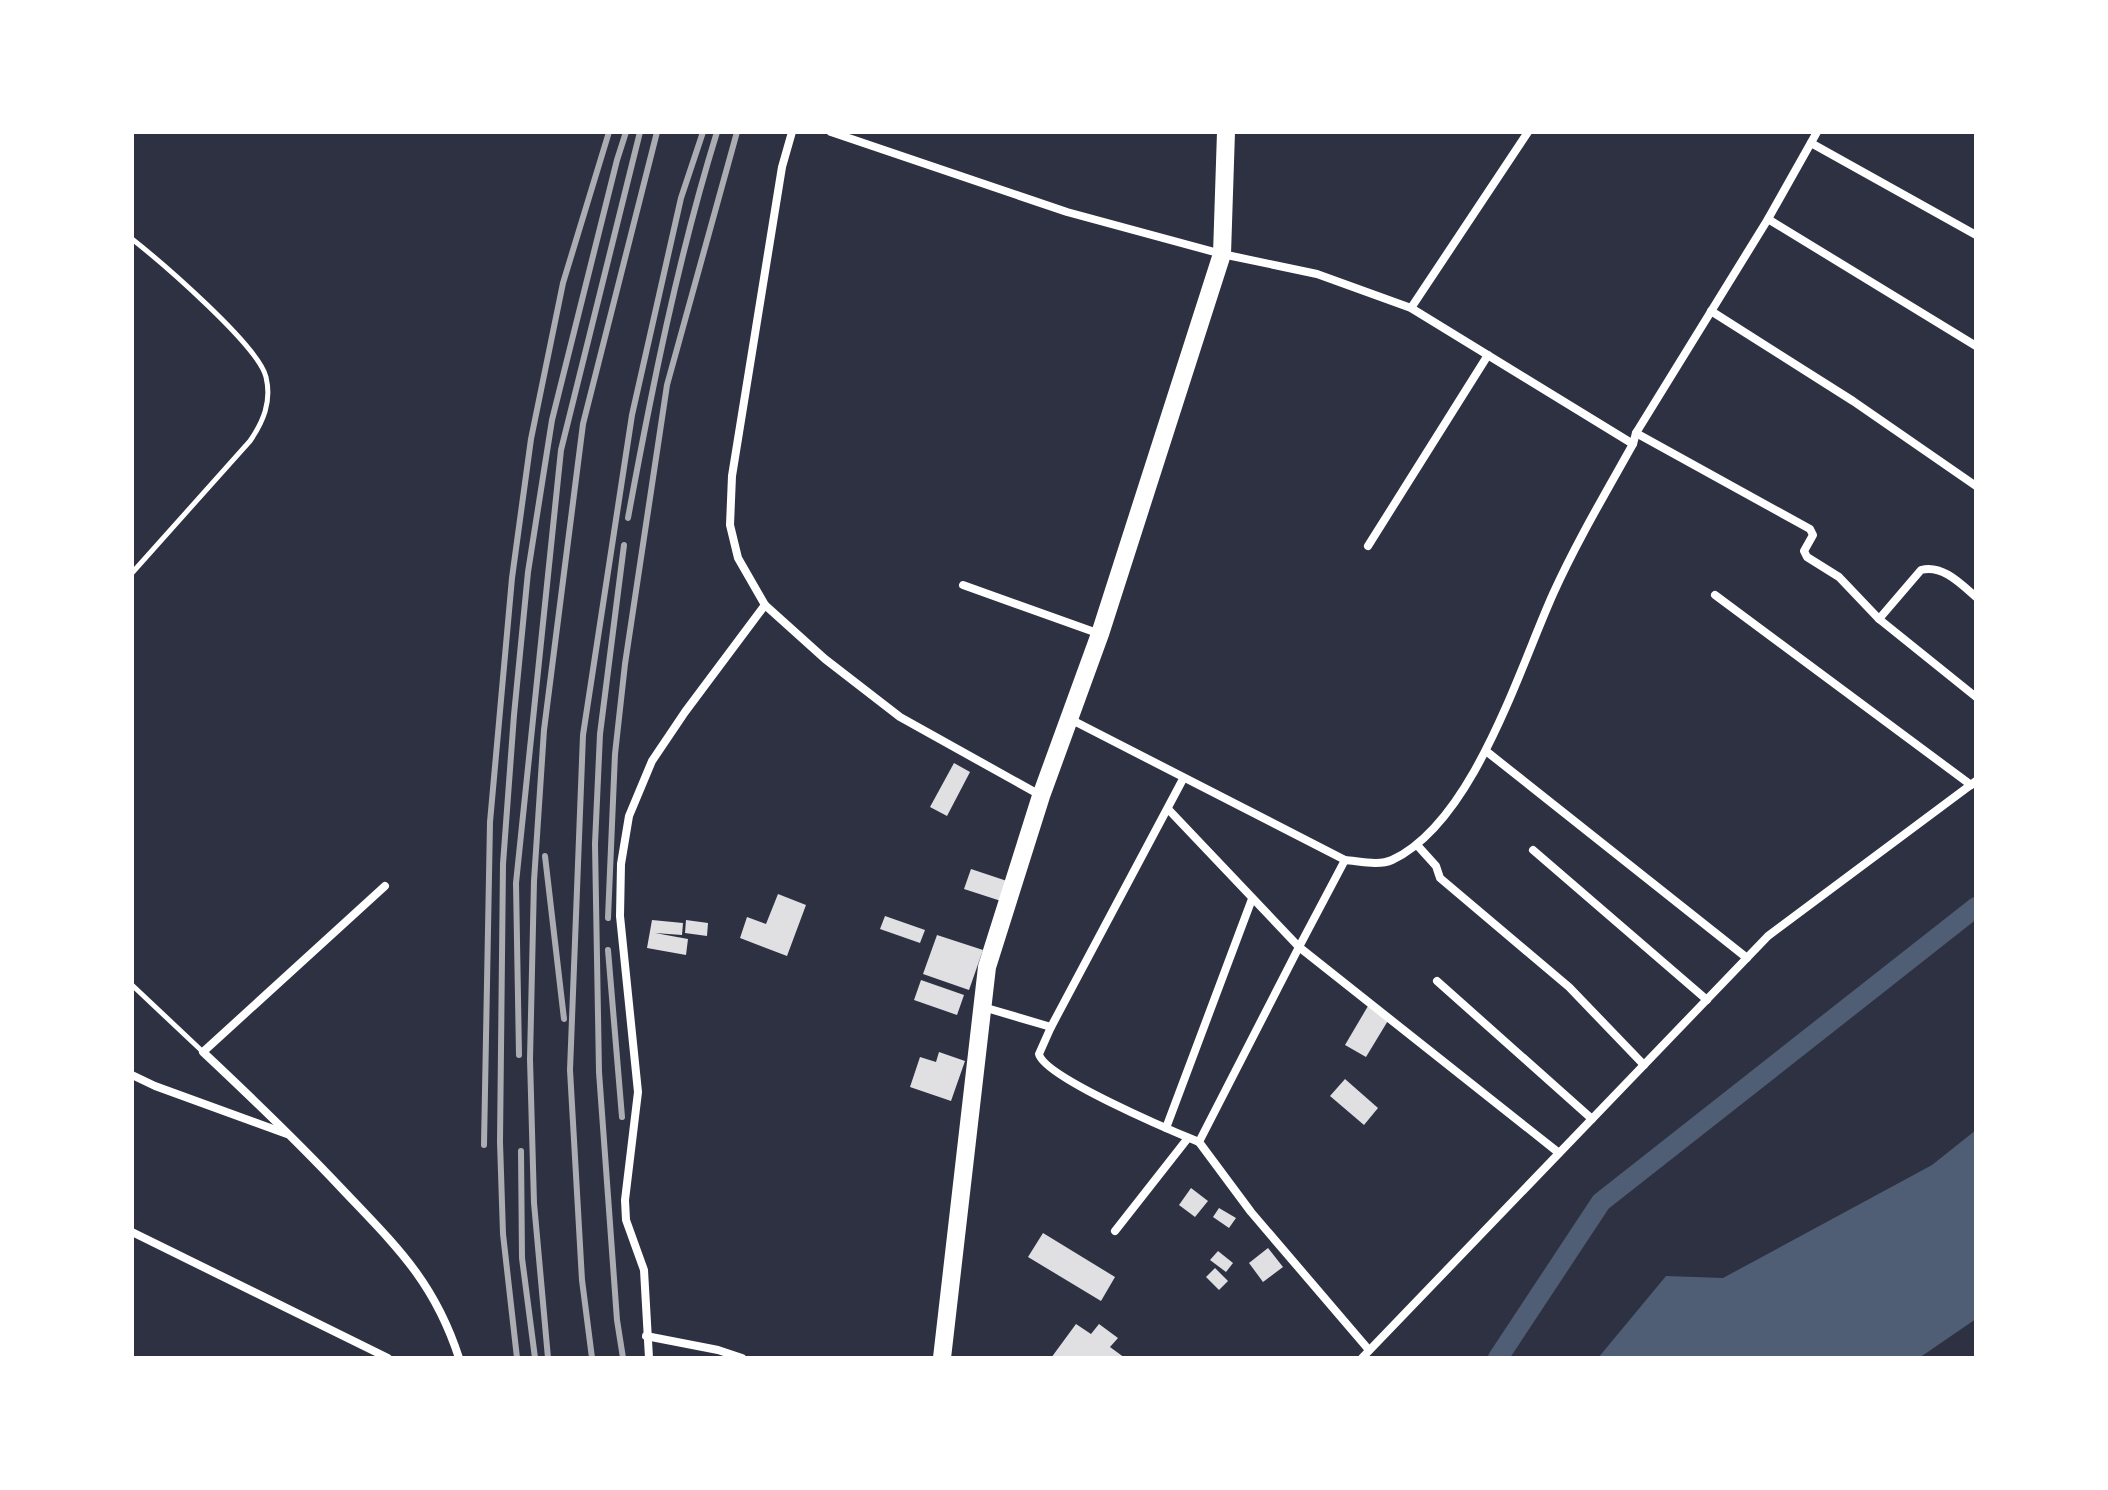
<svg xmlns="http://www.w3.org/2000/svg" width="2108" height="1490" viewBox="0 0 2108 1490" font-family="'Roboto Serif',serif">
<rect width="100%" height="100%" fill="#2d3142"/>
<!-- water -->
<path fill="#4f5d75" d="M1976 1130V1319L1919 1358H1598L1666 1276 1723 1278 1932 1165Z"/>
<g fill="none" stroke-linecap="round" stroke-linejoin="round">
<!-- canal -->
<path stroke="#4f5d75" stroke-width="20" d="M1498 1358 1601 1202 1976 907"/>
</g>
<!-- building -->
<g fill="#e0e0e3">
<path d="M954 763 970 772 947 816 930 807Z"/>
<path d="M971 869 1007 881 1001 901 964 889Z"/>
<path d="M778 894 806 905 787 956 740 938 747 917 766 924Z"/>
<path d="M885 916 925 930 920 943 880 929Z"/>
<path d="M652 920 683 923 682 935 655 933 688 939 686 955 647 948Z"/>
<path d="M686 920 708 923 707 936 685 933Z"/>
<path d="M937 935 983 950 969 990 923 974Z"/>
<path d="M921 980 964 995 957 1015 914 1000Z"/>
<path d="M1368 1006 1389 1019 1366 1057 1345 1045Z"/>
<path d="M939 1052 965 1061 951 1101 910 1087 920 1057 936 1062Z"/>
<path d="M1345 1079 1378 1108 1364 1125 1330 1096Z"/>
<path d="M1191 1188 1208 1201 1195 1217 1179 1205Z"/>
<path d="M1219 1208 1236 1218 1229 1228 1213 1217Z"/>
<path d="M1043 1233 1115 1277 1101 1301 1028 1257Z"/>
<path d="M1268 1248 1283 1267 1263 1282 1249 1263Z"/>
<path d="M1218 1251 1233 1263 1226 1272 1210 1260Z"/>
<path d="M1215 1268 1228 1281 1219 1290 1206 1277Z"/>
<path d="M1076 1324 1091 1334 1099 1324 1118 1338 1110 1347 1125 1358H1051Z"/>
</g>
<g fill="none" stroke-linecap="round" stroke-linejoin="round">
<!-- service -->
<g stroke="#fff" stroke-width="5">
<path d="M132 239C160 261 259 346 266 377 272 402 263 422 250 441L132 573"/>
<path d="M132 985 202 1051"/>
</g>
<!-- minor -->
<g stroke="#fff" stroke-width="8">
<path d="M792 132 782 167 732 476 730 525 738 558 765 605 825 659 900 717 1040 795"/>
<path d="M831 132 1067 212 1222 254 1317 274 1411 308 1633 444"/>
<path d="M1811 143 1976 235"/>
<path d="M1768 219 1976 346"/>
<path d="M1411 308 1528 132"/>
<path d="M1711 311 1853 401 1976 486"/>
<path d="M1636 433 1810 529 1813 535 1804 551 1807 557 1839 577 1879 619 1976 697"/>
<path d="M1368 546 1488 355"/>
<path d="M963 585 1100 634"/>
<path d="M1715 595 1971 785"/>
<path d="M1879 619 1921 570C1942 564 1961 584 1976 597"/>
<path d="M1070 719 1345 860C1359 861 1379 866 1392 860 1473 822 1518 672 1553 594 1576 543 1605 494 1633 444L1636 433 1768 219 1817 132"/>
<path d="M1486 751 1747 958"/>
<path d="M1168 809 1299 947 1199 1142 1251 1212 1369 1350"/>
<path d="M1417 845 1436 866 1440 878 1569 987 1644 1065"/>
<path d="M1533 850 1707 1000"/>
<path d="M1345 860 1299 947 1559 1153"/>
<path d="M385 886 203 1052C251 1097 298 1142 342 1189 396 1246 434 1281 459 1358"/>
<path d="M1437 981 1592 1119"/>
<path d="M983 1007 1051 1027 1183 779"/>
<path d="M1051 1027 1039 1054C1044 1077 1172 1131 1199 1142"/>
<path d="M132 1075 155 1086 287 1134"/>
<path d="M1166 1128 1252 899"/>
<path d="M1115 1231 1188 1138"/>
<path d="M132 1232 388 1358"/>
<path d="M646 1336 718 1350 742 1358"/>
<path d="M649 1358 644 1270 626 1220 625 1200 638 1092 620 916 621 864 629 816 652 761 685 712 765 605"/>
<path d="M1362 1358 1768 936 1976 781"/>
</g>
<!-- primary -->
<path stroke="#fff" stroke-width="18" d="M942 1358 987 967 1041 796 1100 634 1222 254 1226 132"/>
<!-- rail -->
<g stroke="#abadb3" stroke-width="6">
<path d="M628 518C652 388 678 258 717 132"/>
<path d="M545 856 564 1019"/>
<path d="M608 918 615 754 625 664 667 385 737 132"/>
<path d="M608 950 622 1117"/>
<path d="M519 1055 516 883 561 450 640 132"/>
<path d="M484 1145 490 822 512 578 531 439 563 283 609 132"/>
<path d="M521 1151 522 1258 535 1358"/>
<path d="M517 1358 503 1234 500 1142 503 864 514 715 528 572 552 420 617 160 626 132"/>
<path d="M548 1358 534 1203 530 1059 534 881 544 730 583 424 657 132"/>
<path d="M592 1358 582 1280 570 1070 583 735 632 415 681 198 703 132"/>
<path d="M623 1358 617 1320 599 1072 595 844 600 734 624 545"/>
</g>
</g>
<!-- border -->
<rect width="2108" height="1490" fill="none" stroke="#ffffff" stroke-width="268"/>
</svg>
